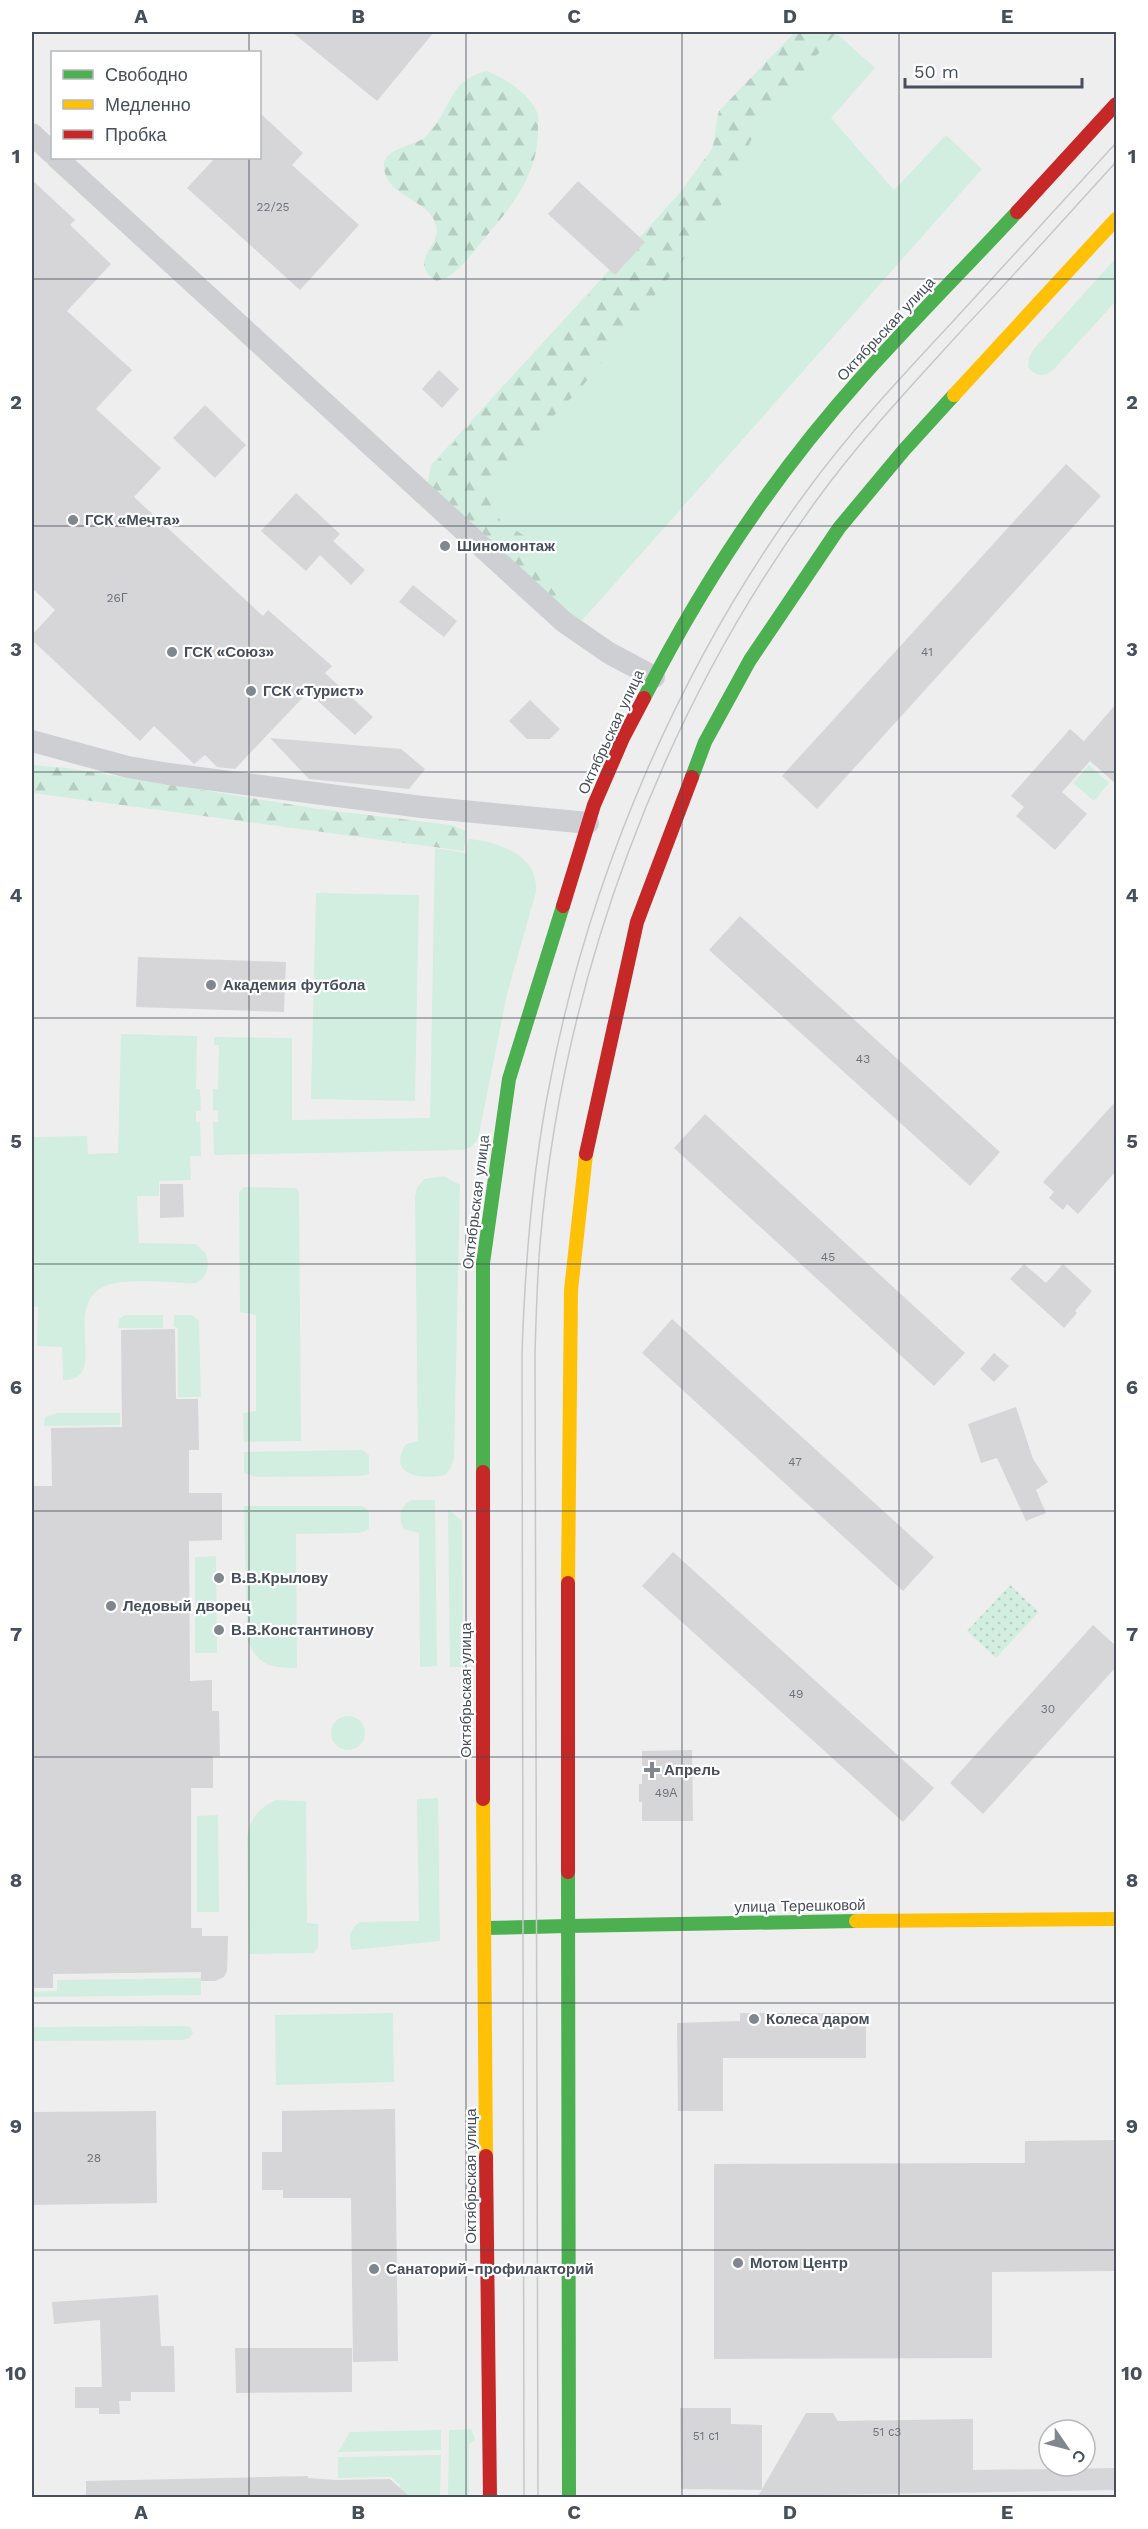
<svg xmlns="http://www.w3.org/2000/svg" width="1148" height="2529" viewBox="0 0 1148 2529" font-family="'Work Sans',sans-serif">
<defs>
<pattern id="forest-firs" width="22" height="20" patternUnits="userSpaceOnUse" patternTransform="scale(1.5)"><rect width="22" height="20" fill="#d2eee0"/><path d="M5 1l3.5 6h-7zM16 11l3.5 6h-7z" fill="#b6cec2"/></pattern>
<pattern id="park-dots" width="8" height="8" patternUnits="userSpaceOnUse" patternTransform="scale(1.5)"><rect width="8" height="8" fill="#d2eee0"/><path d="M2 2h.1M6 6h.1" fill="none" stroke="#b6cec2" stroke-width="1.8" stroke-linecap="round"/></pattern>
</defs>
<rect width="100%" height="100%" fill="#efeeee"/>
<!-- grass -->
<g fill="#d2eee0">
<path d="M827 32H835L875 68 831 118 894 190 946 135 982 169 579 624 431 493 428 481 431 465Z"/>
<path d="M1116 258V301L1053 370C1044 377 1036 377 1028 367L1029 358 1033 350Z"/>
<path d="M1089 765 1109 783 1094 801 1073 783Z"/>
<path d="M468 839C498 842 539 854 536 892L507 994 478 1139 471 1147 463 1150 214 1155 213 1122H218V1111L213 1110V1089H218L219 1045H214V1037L292 1038V1120L430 1118 435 848 466 853Z"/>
<path d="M316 893 419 895 415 1101 311 1099Z"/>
<path d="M121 1034 197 1036 196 1089H200L201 1111H196V1122H200L201 1156H190L191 1180 159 1181V1196H137L139 1243 196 1244 206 1254C210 1266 208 1277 196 1283 174 1283 126 1278 108 1285 58 1302 112 1381 63 1380L62 1347 37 1346 38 1307 32 1306V1137L87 1136 88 1154 118 1153Z"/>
<path d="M444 1176 460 1185 454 1459 450 1469 445 1475C422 1480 386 1476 406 1444L418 1441 415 1196 417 1188 424 1179Z"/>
<path d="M244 1187 297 1188 299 1192 301 1441 244 1442 243 1413 256 1411V1315L240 1312 239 1192Z"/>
<path d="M125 1315H163V1328H118L119 1319Z"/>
<path d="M174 1315H192L199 1321 201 1397H178V1328L174 1327Z"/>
<path d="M57 1413H120V1425L44 1426 45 1417Z"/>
<path d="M362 1450 369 1455V1474L362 1476 256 1477 244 1473V1452Z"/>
<path d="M412 1500H435L437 1666 420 1667 419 1533 404 1529C397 1518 400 1505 412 1500Z"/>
<path d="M244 1506H362L369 1511V1529L360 1533 296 1534 297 1668C271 1668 258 1666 247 1639Z"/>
<path d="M448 1509 462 1521 463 1667H450Z"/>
<path d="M216 1556 217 1653H195V1557Z"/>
<circle cx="348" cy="1733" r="17"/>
<path d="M438 1798 440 1941 352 1950C348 1938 349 1929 360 1922L419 1921 417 1799Z"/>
<path d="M276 1800 306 1801 307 1923 318 1924V1948L313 1953 249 1954 247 1838C250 1819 258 1808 276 1800Z"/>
<path d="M218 1815 219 1912H197V1816Z"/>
<path d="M201 1978V1995L32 1997V1992L57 1991V1980Z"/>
<path d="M393 2013 394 2082 276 2085 275 2015Z"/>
<path d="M185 2026 190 2027 193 2033 189 2038 184 2040 32 2041V2027Z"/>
<path d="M471 2429 475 2439 469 2445V2497L448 2498 449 2430Z"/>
<path d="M441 2430V2450L338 2452 350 2432Z"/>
<path d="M441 2455 440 2497H400V2485L391 2477 338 2478V2457Z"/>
</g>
<!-- forest -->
<g fill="url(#forest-firs)">
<path d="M795 32H837L787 90 753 136 715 218 694 246 580 389 510 460 492 485 491 497 500 520 526 537 531 545 538 571 555 593 559 603 433 490 432 478 438 460 670 206 712 149C716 136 715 124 719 111Z"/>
<path d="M487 71C506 79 526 91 536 110 539 115 538 122 538 128 539 174 512 206 484 239 471 254 456 278 436 281 406 259 442 248 436 225 429 200 392 198 385 173 377 146 414 149 427 135 453 109 447 80 487 71Z"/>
<path d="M32 765 67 768 319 809 451 825 466 831 464 851 32 793Z"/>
</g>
<!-- park -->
<path fill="url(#park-dots)" d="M1010 1585 1039 1612 996 1658 967 1631Z"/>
<!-- building -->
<g fill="#d6d6d8">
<path d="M292 32H434L377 101Z"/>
<path d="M260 113 303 153 292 165 359 225 300 290 187 188 215 158H260Z"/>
<path d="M32 180 75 220 70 225 111 264 67 311 132 370 96 409 161 468 134 497 263 616 268 610 332 666 325 673 373 717 355 735 308 692 235 769 217 767 205 755 194 764 154 726 140 741 32 640V635L55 610 32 588Z"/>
<path d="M578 181 645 242 615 275 548 214Z"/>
<path d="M439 370 459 389 442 408 422 389Z"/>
<path d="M205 405 246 445 215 478 173 438Z"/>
<path d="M1066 464 1101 496 817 809 782 776Z"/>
<path d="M296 493 340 534 333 541 365 570 351 585 320 555 306 571 261 531Z"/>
<path d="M413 585 457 621 444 637 399 602Z"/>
<path d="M530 700 560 729 550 739H527L509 721Z"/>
<path d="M1116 704V784L1090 761 1062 792 1087 814 1055 850 1016 816 1024 807 1011 796 1070 729 1084 741Z"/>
<path d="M270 738 401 749 425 769 409 789 309 779Z"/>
<path d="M740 916 1000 1152 970 1186 709 950Z"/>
<path d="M138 957 286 962 284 1012 136 1007Z"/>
<path d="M1116 1101V1171L1078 1214 1067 1204 1063 1210 1049 1198 1054 1192 1043 1182Z"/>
<path d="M705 1114 965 1353 934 1386 674 1148Z"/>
<path d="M160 1184H183L184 1217 160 1218Z"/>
<path d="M1024 1264 1046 1283 1063 1264 1092 1291 1075 1311 1077 1313 1064 1328 1010 1279Z"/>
<path d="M672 1319 934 1557 903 1591 642 1353Z"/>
<path d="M175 1329 176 1399H198L199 1450H189V1493H222V1540L189 1541 190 1681 212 1680V1711H219L220 1756H213V1788H191V1928H202V1936H228L227 1971 224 1977 215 1981H201V1972L53 1974V1988H32V1486H52L51 1428 122 1427 121 1330Z"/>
<path d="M994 1353 1009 1366 994 1382 980 1369Z"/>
<path d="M1016 1407 1033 1459 1048 1482 1036 1490 1046 1513 1026 1521 997 1458 981 1463 968 1424Z"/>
<path d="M673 1552 934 1788 903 1822 642 1586Z"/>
<path d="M1093 1625 1116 1646V1667L983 1814 950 1783Z"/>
<path d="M692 1750 693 1821H642V1802H639V1784H642V1751Z"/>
<path d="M740 2013H866V2058H723V2111H678L677 2023 740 2021Z"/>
<path d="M395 2109 398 2361 353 2362 351 2198H283V2190H262V2152H282V2111Z"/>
<path d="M156 2111 157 2203 32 2205V2112Z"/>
<path d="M1116 2140V2271L992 2272V2358L714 2359V2164L1025 2163V2141Z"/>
<path d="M158 2295 161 2346H174L175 2392H131V2401H119L120 2414H99V2408H75V2387H102L100 2320 54 2324 52 2302Z"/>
<path d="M235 2348H352V2392L236 2393Z"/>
<path d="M680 2408H731V2424L762 2425V2489L806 2413H833L838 2421 973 2419V2470L1116 2468V2490L758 2496 762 2490 681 2489Z"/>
<path d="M308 2476V2478L335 2480 390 2479 411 2498H86V2481Z"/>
</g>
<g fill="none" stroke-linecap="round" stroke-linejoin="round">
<!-- street -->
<g stroke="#cdcfd2" stroke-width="22">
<path d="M32 134 52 153"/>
<path d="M57 158 564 622 609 653 654 677"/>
<path d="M32 741 128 767 169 774 422 807 588 823"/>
</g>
<!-- fast -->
<g stroke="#4caf50" stroke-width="14">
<path d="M644 698C702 584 775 474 861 378 911 322 965 268 1017 212"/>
<path d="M692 777 705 742 750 660 839 528 904 450 954 395"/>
<path d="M483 1472V1263L509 1079 563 906"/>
<path d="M568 1872 569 2498"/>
<path d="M568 1926 856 1921"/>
<path d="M485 1928 568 1926"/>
</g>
<!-- slow -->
<g stroke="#ffc107" stroke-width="14">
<path d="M954 395 1116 219"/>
<path d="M568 1583 571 1290 586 1154"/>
<path d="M483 1799 486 2156"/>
<path d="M856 1921 1116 1919"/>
</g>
<!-- jam -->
<g stroke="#c62828" stroke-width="14">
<path d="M1017 212 1116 104"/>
<path d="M563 906 594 805 623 738 644 698"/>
<path d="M586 1154 637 922 692 777"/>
<path d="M483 1472V1799"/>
<path d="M568 1583V1872"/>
<path d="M486 2156 490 2498"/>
</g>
<!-- tram -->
<g stroke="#c6c7c9" stroke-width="1.5">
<path d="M524 2498 522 1355C525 1261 532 1169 551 1077 591 872 681 661 806 492 851 430 903 375 956 318 1009 260 1063 201 1116 143"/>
<path d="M538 2498 535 1354C536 1318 537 1281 540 1244 562 980 660 715 816 501 861 439 912 385 963 329 1015 274 1065 218 1116 162"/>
</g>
</g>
<!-- grid -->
<path fill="none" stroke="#464f5b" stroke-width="1.5" stroke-opacity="0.55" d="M249 32V52M466 32V2498M682 32V2498M899 32V2498M249 158V2498M32 279H1116M32 526H1116M32 772H1116M32 1018H1116M32 1264H1116M32 1511H1116M32 1757H1116M32 2003H1116M32 2250H1116"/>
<!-- markers -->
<g fill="#81878e" stroke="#fff" stroke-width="2">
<circle cx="73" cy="520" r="6"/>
<circle cx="445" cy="546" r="6"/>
<circle cx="172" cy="652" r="6"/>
<circle cx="251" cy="691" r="6"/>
<circle cx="211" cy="985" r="6"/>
<circle cx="219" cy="1578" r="6"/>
<circle cx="111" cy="1606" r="6"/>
<circle cx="219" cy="1630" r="6"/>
<path d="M649 1761h6v6h6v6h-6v6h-6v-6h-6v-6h6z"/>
<circle cx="754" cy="2019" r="6"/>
<circle cx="738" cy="2263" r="6"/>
<circle cx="374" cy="2269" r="6"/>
</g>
<g text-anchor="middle" stroke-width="4.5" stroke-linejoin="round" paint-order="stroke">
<!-- number labels -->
<g font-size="12" fill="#6c727c">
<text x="273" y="211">22/25</text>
<text x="117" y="602">26Г</text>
<text x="927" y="656">41</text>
<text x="863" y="1063">43</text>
<text x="828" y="1261">45</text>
<text x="795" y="1466">47</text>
<text x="796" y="1698">49</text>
<text x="1048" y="1713">30</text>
<text x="666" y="1797">49А</text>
<text x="94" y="2162">28</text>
<text x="887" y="2436">51 с3</text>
<text x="706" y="2440">51 с1</text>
</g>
<!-- street labels -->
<g font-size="15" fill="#464f5b" stroke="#fff">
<text transform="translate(886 329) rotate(-47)" y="5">Октябрьская улица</text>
<text transform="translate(611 732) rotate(-65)" y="5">Октябрьская улица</text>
<text transform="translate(476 1202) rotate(-83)" y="5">Октябрьская улица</text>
<text transform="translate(466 1690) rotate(-90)" y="5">Октябрьская улица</text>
<text transform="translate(800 1906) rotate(-1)" y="5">улица Терешковой</text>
<text transform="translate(471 2176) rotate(-90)" y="5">Октябрьская улица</text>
</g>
<!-- poi labels -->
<g font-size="15" font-weight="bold" fill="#464f5b" stroke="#fff" text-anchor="start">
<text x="85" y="525">ГСК «Мечта»</text>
<text x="457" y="551">Шиномонтаж</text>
<text x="184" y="657">ГСК «Союз»</text>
<text x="263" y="696">ГСК «Турист»</text>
<text x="223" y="990">Академия футбола</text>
<text x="231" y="1583">В.В.Крылову</text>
<text x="123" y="1611">Ледовый дворец</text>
<text x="231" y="1635">В.В.Константинову</text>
<text x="664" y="1775">Апрель</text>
<text x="766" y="2024">Колеса даром</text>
<text x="750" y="2268">Мотом Центр</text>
<text x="386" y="2274">Санаторий-профилакторий</text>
</g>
</g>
<!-- border -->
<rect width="1148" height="2529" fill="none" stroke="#ffffff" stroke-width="66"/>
<!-- legend -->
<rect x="51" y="51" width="210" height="108" fill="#ffffff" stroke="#b5b9bd" stroke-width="1.5"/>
<rect x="63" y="70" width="30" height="9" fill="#4caf50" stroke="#b5b9bd" stroke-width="1.5"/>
<text x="105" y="81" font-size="18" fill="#464f5b">Свободно</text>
<rect x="63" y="100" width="30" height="9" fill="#ffc107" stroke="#b5b9bd" stroke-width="1.5"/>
<text x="105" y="111" font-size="18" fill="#464f5b">Медленно</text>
<rect x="63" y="130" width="30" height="9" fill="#c62828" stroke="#b5b9bd" stroke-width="1.5"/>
<text x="105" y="141" font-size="18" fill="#464f5b">Пробка</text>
<!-- north arrow -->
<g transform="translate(1067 2448) rotate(125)"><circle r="28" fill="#ffffff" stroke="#b5b9bd" stroke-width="1.5"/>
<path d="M0-4.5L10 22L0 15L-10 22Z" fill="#81878e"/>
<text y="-9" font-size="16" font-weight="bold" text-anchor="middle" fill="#464f5b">С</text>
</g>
<!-- scale -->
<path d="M905 78v9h177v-9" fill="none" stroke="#464f5b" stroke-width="3"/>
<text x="914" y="78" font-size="18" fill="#464f5b" stroke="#ffffff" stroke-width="4.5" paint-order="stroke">50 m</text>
<rect x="33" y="33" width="1082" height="2463" fill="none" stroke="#464f5b" stroke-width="2"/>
<g font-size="20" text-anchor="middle" font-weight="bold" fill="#464f5b">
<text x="141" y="23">A</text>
<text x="358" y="23">B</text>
<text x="574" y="23">C</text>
<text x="790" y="23">D</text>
<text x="1007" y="23">E</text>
<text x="16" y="163">1</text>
<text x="1132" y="163">1</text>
<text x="16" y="409">2</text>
<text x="1132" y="409">2</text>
<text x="16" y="656">3</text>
<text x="1132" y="656">3</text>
<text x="16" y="902">4</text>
<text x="1132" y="902">4</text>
<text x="16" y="1148">5</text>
<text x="1132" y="1148">5</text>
<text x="16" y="1394">6</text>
<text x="1132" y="1394">6</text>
<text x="16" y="1641">7</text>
<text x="1132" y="1641">7</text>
<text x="16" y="1887">8</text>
<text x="1132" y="1887">8</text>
<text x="16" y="2133">9</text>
<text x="1132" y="2133">9</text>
<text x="16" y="2380">10</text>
<text x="1132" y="2380">10</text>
<text x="141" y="2519">A</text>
<text x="358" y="2519">B</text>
<text x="574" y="2519">C</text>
<text x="790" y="2519">D</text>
<text x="1007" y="2519">E</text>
</g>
</svg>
